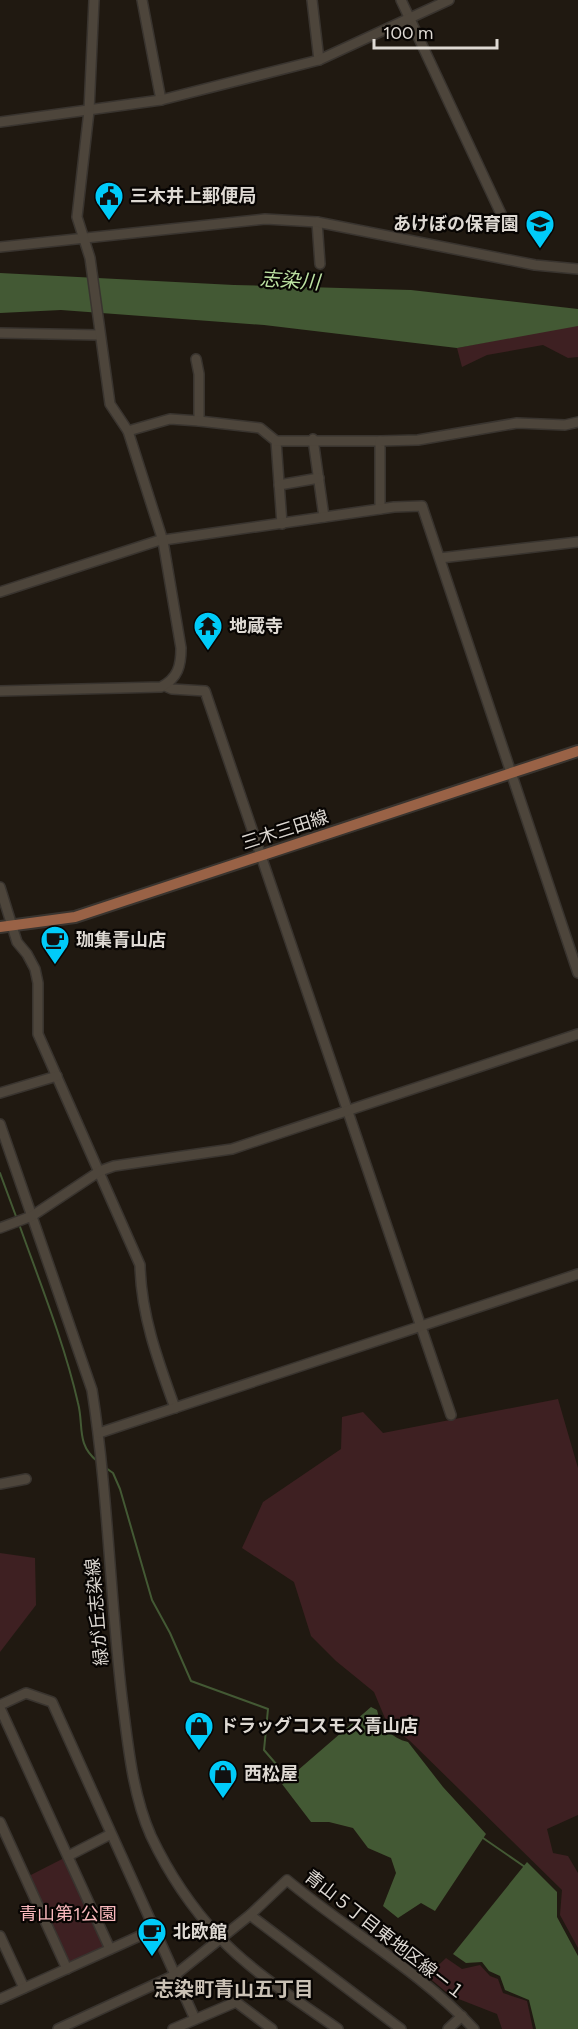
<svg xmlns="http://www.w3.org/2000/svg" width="578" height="2029" viewBox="0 0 578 2029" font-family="Figtree,'Noto Sans JP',sans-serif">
<rect width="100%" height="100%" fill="#201911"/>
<!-- green -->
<g fill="#3e2022">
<path d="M567 326H578V357L568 358 543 345 487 355 462 367 457 348Z"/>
<path d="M558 1399 578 1468V1815L547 1829 553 1853 568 1856 578 1873V1948L560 1915 562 1890 410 1741 387 1723 374 1692 336 1661 311 1636 294 1582 242 1548 263 1502 341 1449 342 1417 363 1412 383 1433Z"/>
<path d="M0 1553 35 1558 36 1605 0 1652Z"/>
<path d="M68 1856 110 1949 67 1969 25 1878Z"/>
<path d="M446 1958 462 1969 480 1965 490 1976 498 1979 503 1993 527 2001 533 2029H502L497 2014 451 1996 427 1976Z"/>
</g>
<!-- water -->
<g fill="#435934">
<path d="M0 273 234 285 411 290 578 309V326L457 348 264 325 61 310 0 313Z"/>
<path d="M371 1707 377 1710C380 1726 391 1738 408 1742L443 1787 486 1834 435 1911 421 1903 398 1918 383 1906 396 1873 391 1858 368 1848 353 1828 329 1822H311L282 1784Z"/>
<path d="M527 1862 557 1892V1917L578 1956V2029H536L529 2000 505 1990 500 1976 489 1971 482 1962 466 1963 453 1954Z"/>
</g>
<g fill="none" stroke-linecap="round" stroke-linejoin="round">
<!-- stream -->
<g stroke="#435934" stroke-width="2">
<path d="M0 1173 17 1219"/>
<path d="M19 1224C40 1283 64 1342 78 1403 84 1426 76 1444 97 1461"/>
<path d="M106 1468 113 1473 120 1489 152 1600 170 1633 191 1681 268 1709 264 1750 289 1779"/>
<path d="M483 1838 525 1867"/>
</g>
<!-- minor casing -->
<g stroke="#39342f" stroke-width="12">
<g id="minor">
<path d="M142 0 161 100"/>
<path d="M312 0 319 60"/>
<path d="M401 0 503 218"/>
<path d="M0 122 161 100 319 60 449 0"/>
<path d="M317 222 320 264"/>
<path d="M0 247 265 219 317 222 535 265 578 269"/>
<path d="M0 333 99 335"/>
<path d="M196 359 199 374V421"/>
<path d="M128 431 170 419 199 421 260 428 276 441 282 524"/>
<path d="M313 439 324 517"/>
<path d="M276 441H380"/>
<path d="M279 485 319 478"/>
<path d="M380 509V441L418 440 517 423 565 425 578 422"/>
<path d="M440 558 578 542"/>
<path d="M0 592 157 541 394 507 422 506 578 973"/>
<path d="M165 686 172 689 205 691 451 1415"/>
<path d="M0 691 161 687C178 678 181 666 181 648L163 541 128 431 110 404 90 258 77 217 89 111 94 0"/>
<path d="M0 887 17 942 27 954 35 969 38 983V1034L140 1265C141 1315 158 1361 175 1408"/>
<path d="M0 1093 57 1076"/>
<path d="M0 1124 92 1390C108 1492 110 1596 122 1698 128 1744 132 1793 151 1836 168 1872 192 1908 219 1937 253 1973 298 2001 338 2029"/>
<path d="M0 1228 32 1216 100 1171 114 1166 232 1149 578 1034"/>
<path d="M99 1433 578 1274"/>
<path d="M0 1484 26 1479"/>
<path d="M0 1705 26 1693 52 1702 195 2019"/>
<path d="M0 1708 110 1949"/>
<path d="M0 1822 67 1969"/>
<path d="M68 1856 111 1834"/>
<path d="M250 1915 401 2029"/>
<path d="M0 1936 24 1988"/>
<path d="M0 1999 155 1929"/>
<path d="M58 2029 175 1975 250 1915 287 1880C347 1930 421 1972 474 2029"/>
<path d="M173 2029 236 2002 272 2029"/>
<path d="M448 2029 462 2016"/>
</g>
</g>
<!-- major casing -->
<g stroke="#39342f" stroke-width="14">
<path id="major" d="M0 927 75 917 578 751"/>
</g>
<!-- minor -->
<use href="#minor" stroke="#4d453b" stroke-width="9"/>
<!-- major -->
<use href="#major" stroke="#996246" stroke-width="10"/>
</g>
<!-- icons -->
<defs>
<g id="civic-pin" transform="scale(1.5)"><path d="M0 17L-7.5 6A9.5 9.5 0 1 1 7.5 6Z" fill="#00cbf9" stroke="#080503"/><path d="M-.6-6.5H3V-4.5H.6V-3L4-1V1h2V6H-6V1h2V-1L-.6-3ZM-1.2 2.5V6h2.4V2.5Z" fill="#111"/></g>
<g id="school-pin" transform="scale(1.5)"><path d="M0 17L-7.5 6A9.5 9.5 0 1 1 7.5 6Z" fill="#00cbf9" stroke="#080503"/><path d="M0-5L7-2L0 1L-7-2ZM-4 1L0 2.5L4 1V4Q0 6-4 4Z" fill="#111"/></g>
<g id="temple-pin" transform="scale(1.5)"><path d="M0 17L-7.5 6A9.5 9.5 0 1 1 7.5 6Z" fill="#00cbf9" stroke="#080503"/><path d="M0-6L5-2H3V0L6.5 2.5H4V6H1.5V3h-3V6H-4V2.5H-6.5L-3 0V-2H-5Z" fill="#111"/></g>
<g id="cafe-pin" transform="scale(1.5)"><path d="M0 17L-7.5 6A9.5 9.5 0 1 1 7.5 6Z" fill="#00cbf9" stroke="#080503"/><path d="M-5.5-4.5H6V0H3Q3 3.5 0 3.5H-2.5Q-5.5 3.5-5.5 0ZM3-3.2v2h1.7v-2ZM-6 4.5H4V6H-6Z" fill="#111"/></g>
<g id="shop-pin" transform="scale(1.5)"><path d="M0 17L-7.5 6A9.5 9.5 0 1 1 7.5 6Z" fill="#00cbf9" stroke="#080503"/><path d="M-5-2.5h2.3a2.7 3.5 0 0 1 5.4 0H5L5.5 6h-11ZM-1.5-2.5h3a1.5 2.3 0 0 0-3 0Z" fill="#111"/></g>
</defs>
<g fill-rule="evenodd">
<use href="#civic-pin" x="109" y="196"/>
<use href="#school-pin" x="540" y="224"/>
<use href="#temple-pin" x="208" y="626"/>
<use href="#cafe-pin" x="55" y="940"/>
<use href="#shop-pin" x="199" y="1726"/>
<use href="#shop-pin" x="223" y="1774"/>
<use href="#cafe-pin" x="152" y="1932"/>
</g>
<g text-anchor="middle" stroke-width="4.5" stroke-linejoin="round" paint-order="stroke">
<!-- poi labels -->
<g font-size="18" font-weight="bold" fill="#ded9d3" stroke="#080503" text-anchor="start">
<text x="130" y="202">三木井上郵便局</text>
<text x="519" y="230" text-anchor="end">あけぼの保育園</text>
<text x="229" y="632">地蔵寺</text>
<text x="76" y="946">珈集青山店</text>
<text x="220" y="1732">ドラッグコスモス青山店</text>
<text x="244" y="1780">西松屋</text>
<text x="173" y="1938">北欧館</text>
</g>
<!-- street labels -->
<g font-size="18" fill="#ded9d3" stroke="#080503">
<text transform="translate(285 830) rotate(-18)" y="6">三木三田線</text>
<text transform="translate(97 1612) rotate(-95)" y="6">緑が丘志染線</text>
<text transform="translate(385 1935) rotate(38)" y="6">青山５丁目東地区線ー１</text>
</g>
<!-- park labels -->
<g font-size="18" fill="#fab9bd" stroke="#080503">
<text x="68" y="1920">青山第1公園</text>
</g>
<!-- water labels -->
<g font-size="20" font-style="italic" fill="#bde3a3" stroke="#080503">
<text transform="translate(290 280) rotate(4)" y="7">志染川</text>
</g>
<!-- neighbourhood labels -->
<g font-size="20" font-weight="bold" fill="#cac1b5" stroke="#080503">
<text x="234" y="1996">志染町青山五丁目</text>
</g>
</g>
<!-- scale -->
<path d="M374 39v9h123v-9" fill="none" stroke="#ded9d3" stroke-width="3"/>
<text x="383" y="39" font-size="18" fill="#ded9d3" stroke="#080503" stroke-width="4.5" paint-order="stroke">100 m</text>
</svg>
